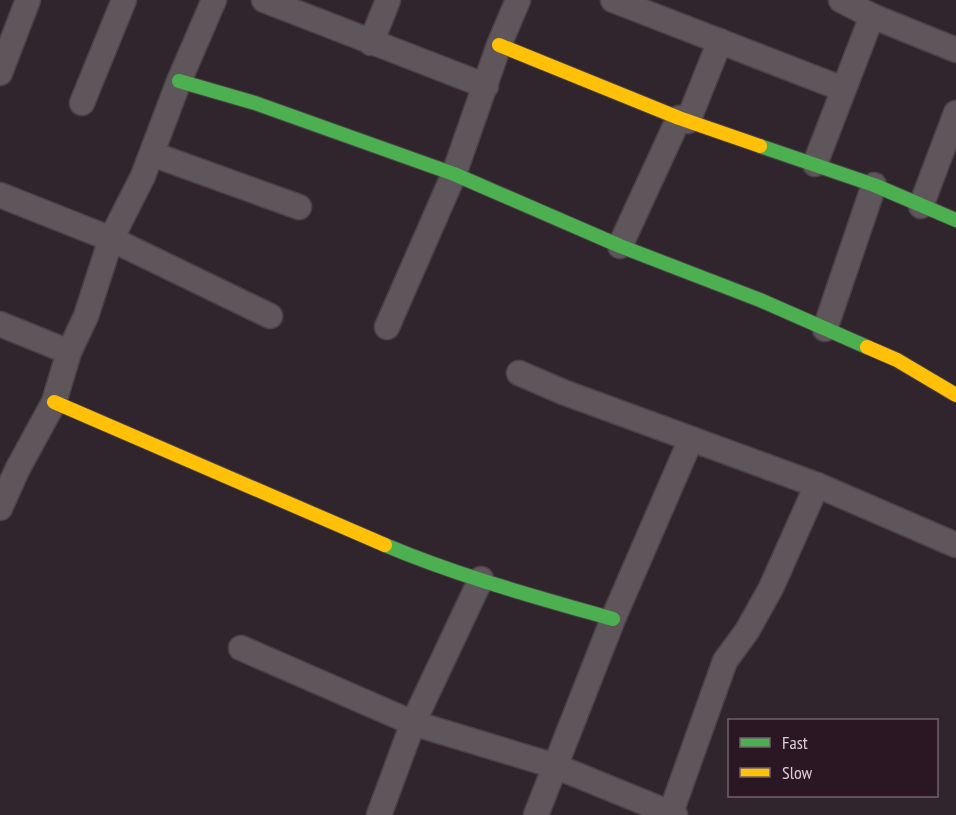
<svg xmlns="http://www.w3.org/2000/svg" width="956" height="815" viewBox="0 0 956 815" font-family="'PT Sans Narrow',sans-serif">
<rect width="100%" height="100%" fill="#30252d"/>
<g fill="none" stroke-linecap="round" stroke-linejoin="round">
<!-- street casing -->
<g stroke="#4b4147" stroke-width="27">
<g id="street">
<path d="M264 0 486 86"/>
<path d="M613 0 843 89"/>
<path d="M841 0 872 16 956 50"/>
<path d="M371 43 388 0"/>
<path d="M0 73 28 0"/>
<path d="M82 103 124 0"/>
<path d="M688 121 720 41"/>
<path d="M152 154 299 207"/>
<path d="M815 164 872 16"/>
<path d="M0 195 111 239 270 316"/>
<path d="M921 206 956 113"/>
<path d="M620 246 679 118"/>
<path d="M0 324 69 352"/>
<path d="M387 327 454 174 499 45 518 0"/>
<path d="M825 329 874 185"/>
<path d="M519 373 563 392 817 485 956 545"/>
<path d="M0 508 17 470 54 402 69 352 86 316 111 239 143 176 179 81 214 0"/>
<path d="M241 648 413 723 555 766 675 815"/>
<path d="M379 815 413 723 481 579"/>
<path d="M536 815 613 619 691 439"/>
<path d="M670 815 725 661 747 631 771 588 817 485"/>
</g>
</g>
<!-- fast casing -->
<g stroke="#4b4147" stroke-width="16">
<g id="fast">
<path d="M179 81 255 103 454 174 620 246 760 300 867 347"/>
<path d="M760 146 874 185 956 220"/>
<path d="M385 545C458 576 536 597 613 619"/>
</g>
</g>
<!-- slow casing -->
<g stroke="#4b4147" stroke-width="16">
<g id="slow">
<path d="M499 45 679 118 760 146"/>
<path d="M867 347 897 360 956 395"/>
<path d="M54 402 385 545"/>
</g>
</g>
<!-- street -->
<use href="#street" stroke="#5f565c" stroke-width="24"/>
<!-- fast -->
<use href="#fast" stroke="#4caf50" stroke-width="14"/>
<!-- slow -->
<use href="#slow" stroke="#ffc107" stroke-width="14"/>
</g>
<!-- legend -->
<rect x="728" y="719" width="210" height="78" fill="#2b1724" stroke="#72616c" stroke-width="1.5"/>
<rect x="740" y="738" width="30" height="9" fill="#4caf50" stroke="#72616c" stroke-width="1.5"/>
<text x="782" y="749" font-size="18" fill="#ddcfd7">Fast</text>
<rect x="740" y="768" width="30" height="9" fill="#ffc107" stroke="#72616c" stroke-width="1.5"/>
<text x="782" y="779" font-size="18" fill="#ddcfd7">Slow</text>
</svg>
